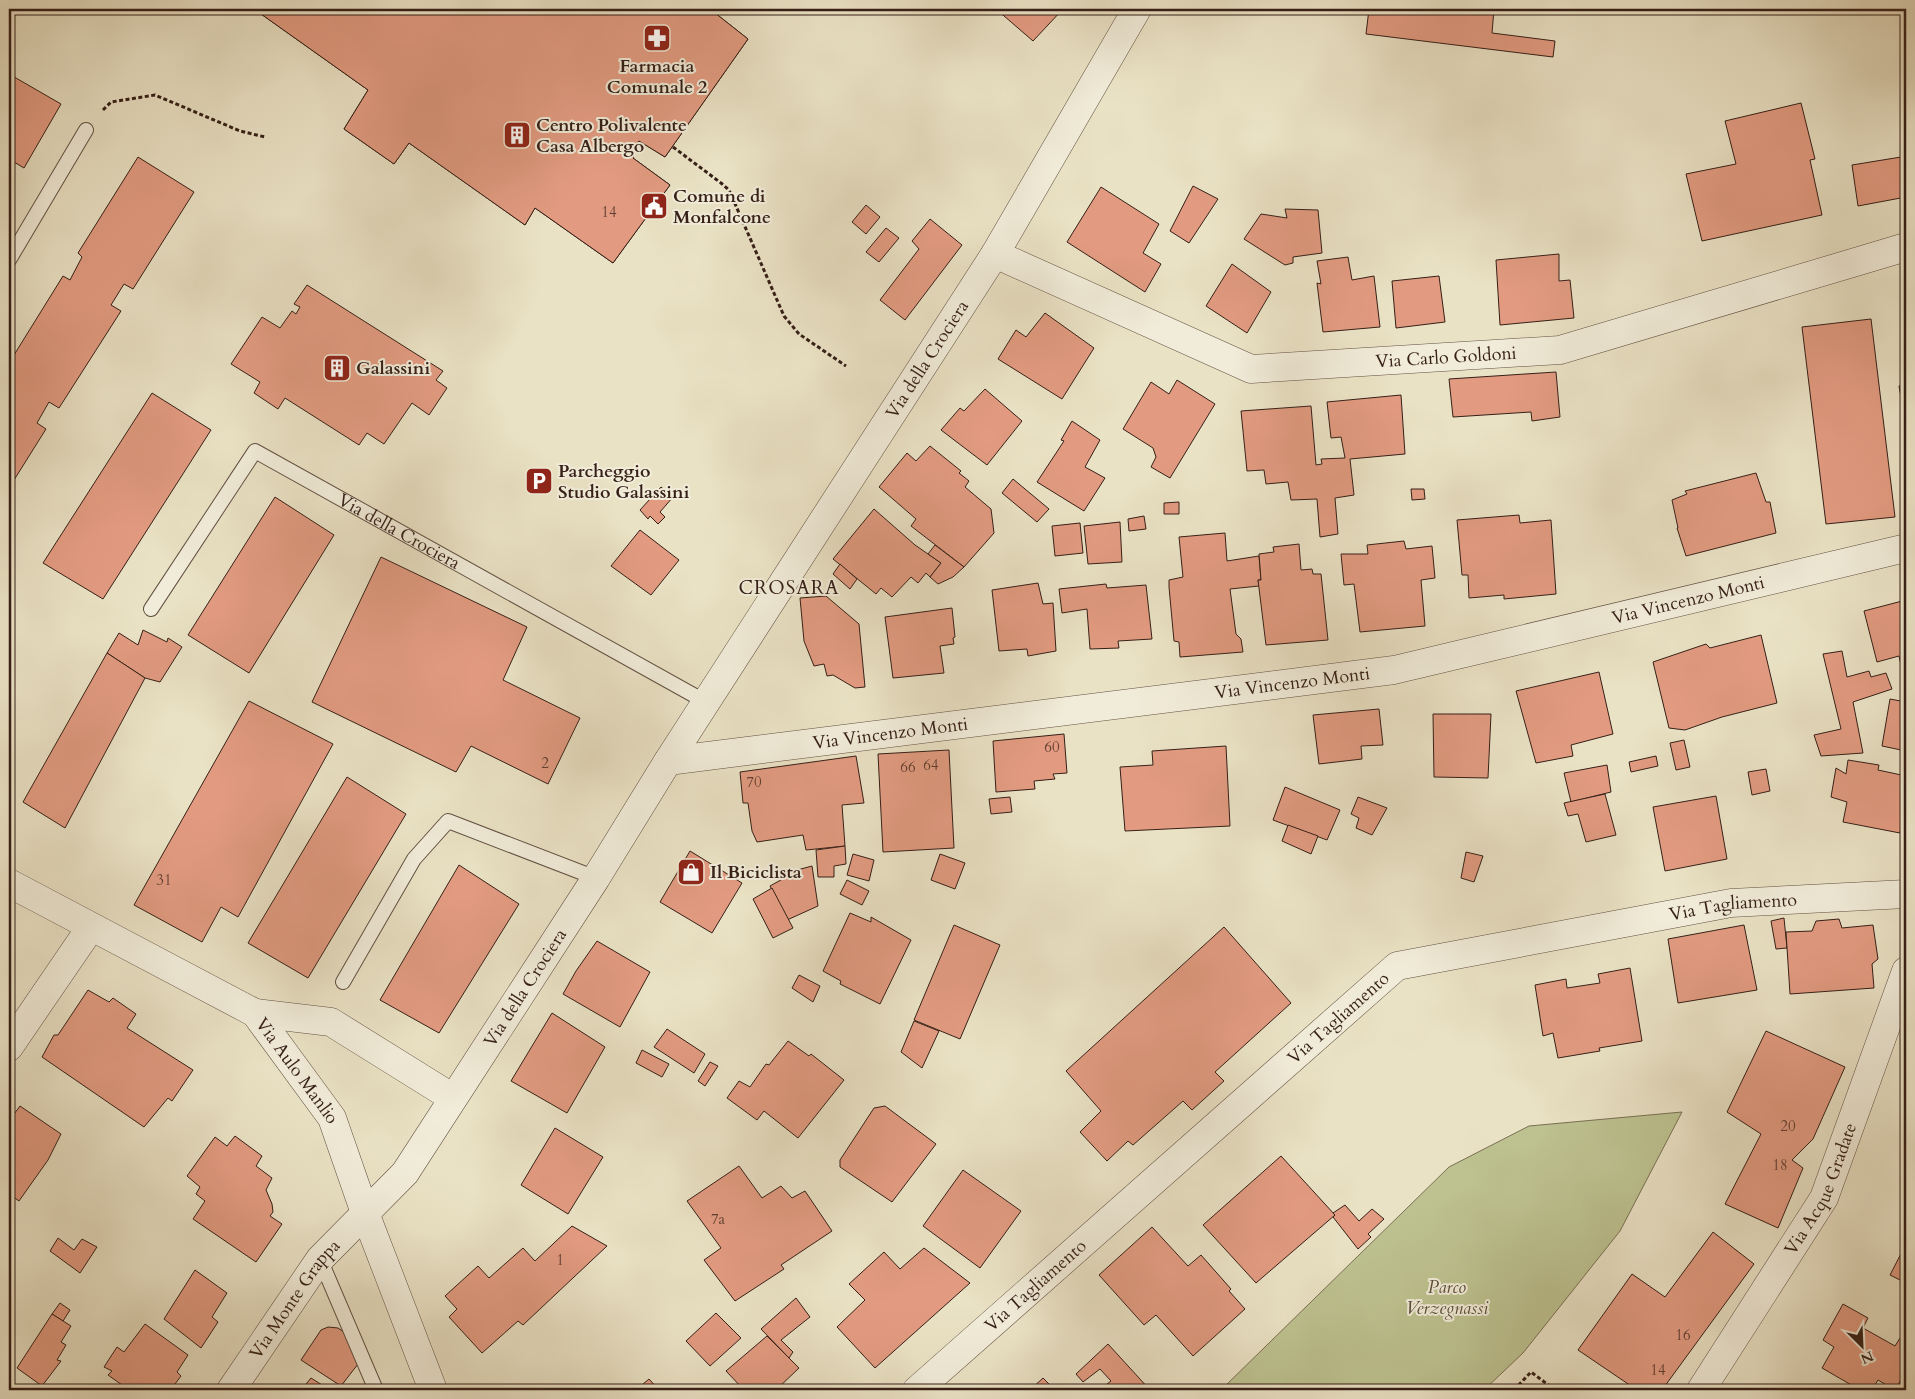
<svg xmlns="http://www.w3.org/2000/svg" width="1915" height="1399" viewBox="0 0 1915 1399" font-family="Cardo,serif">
<rect width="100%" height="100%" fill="#eae2c5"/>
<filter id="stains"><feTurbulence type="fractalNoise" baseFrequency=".004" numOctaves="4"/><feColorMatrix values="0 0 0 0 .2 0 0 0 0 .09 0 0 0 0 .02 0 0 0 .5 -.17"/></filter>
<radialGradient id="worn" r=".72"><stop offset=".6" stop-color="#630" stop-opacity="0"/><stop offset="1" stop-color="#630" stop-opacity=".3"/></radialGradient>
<!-- green -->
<path fill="#bdc290" stroke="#797054" d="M1682 1112 1620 1231 1523 1353 1484 1390H1221L1449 1167 1529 1126Z"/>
<!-- building -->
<g fill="#e29b81" stroke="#351f17" fill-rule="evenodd">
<path d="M254 9H710L748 39 665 157 639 141 635 145 633 158 670 185 613 263 535 208 525 225 409 143 394 164 344 129 368 90ZM527 10 625 80 592 128 508 68 512 63 497 51Z"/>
<path d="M254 9H710L748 39 665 157 639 141 635 145 633 158 670 185 613 263 535 208 525 225 409 143 394 164 344 129 368 90Z"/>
<path d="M996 9H1063L1033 41Z"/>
<path d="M1369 9H1494L1492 33 1555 41 1553 57 1366 34Z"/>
<path d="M9 74 61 104 24 168 9 159Z"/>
<path d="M1801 103 1815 159 1810 160 1822 215 1702 241 1686 174 1736 164 1725 121Z"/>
<path d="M138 157 194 192 133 289 124 284 111 305 121 311 59 408 49 402 37 423 46 429 9 488V363L63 276 70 280 82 257 78 253Z"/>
<path d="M1901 157 1906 197 1858 206 1852 165Z"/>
<path d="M1193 186 1218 199 1189 243 1170 231Z"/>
<path d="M1101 187 1159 224 1143 253 1161 264 1145 292 1067 242Z"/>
<path d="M866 205 880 217 866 234 852 222Z"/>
<path d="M1285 209 1318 210 1322 253 1293 257V263L1285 265 1244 239 1261 214 1287 218Z"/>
<path d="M930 219 962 245 905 320 880 300 919 249 912 241Z"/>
<path d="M886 228 899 238 879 262 866 252Z"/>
<path d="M1559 254V281L1570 280 1574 318 1500 325 1496 260Z"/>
<path d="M1348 257 1352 280 1374 276 1380 327 1323 332 1317 283 1321 284 1317 261Z"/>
<path d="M1232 264 1271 292 1247 333 1206 306Z"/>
<path d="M1439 276 1445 322 1396 328 1392 281Z"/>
<path d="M307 285 443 371 436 380 447 388 429 415 412 403 384 444 367 433 359 445 285 398 278 409 254 393 260 382 231 364 262 317 280 328 292 311 296 314 300 307 294 304Z"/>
<path d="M1045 313 1094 348 1062 399 998 359 1016 330 1026 337Z"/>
<path d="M1871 319 1895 517 1826 524 1802 327Z"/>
<path d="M1556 372 1560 417 1532 421 1531 412 1453 417 1449 379Z"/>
<path d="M1177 380 1215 404 1170 478 1151 467 1156 457 1153 448 1123 429 1151 382 1169 394Z"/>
<path d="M1906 384V420H1905L1899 386Z"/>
<path d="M985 389 1022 421 987 465 941 430 960 408 964 411Z"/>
<path d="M152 393 211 430 103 599 43 563Z"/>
<path d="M1401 395 1405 454 1350 459 1354 495 1335 498 1338 534 1320 537 1317 499 1291 500 1288 482 1266 484 1264 470 1247 471 1241 411 1311 406 1316 465 1322 464 1321 459 1345 458 1341 437 1331 438 1327 402Z"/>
<path d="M1072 421 1100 440 1085 467 1105 478 1084 511 1037 482 1064 441 1061 440Z"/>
<path d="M930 446 961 471 959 473 969 481 965 487 991 509 994 533 964 567 911 526 916 519 879 487 907 453 916 461Z"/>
<path d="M1756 473 1766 502H1770L1776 533 1686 556 1677 528H1678L1672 500 1687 494 1685 491Z"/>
<path d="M1013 479 1049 509 1037 522 1002 493Z"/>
<path d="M661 487 673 497 660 512 665 517 658 524 650 516 648 519 640 510Z"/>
<path d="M1411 489H1424L1425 499 1412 500Z"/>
<path d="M275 497 334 535 249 673 188 635Z"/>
<path d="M1179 502V514H1164V503Z"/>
<path d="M874 509 915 545 941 563 930 577 926 573 918 583 911 577 892 597 881 588 876 594 833 559Z"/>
<path d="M1519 515 1520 523 1551 520 1556 594 1504 599V595L1469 598 1468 575H1462L1457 520Z"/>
<path d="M1144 516 1146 529 1129 531 1128 519Z"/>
<path d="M1120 522 1122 562 1088 564 1084 526Z"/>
<path d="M1080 523 1083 553 1055 556 1052 526Z"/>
<path d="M640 530 679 560 651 595 611 566Z"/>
<path d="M1225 533 1227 561 1259 556 1261 580H1258L1259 586 1230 589 1236 634 1241 639 1243 652 1180 657 1179 642 1174 641 1169 587V580L1183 577 1179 537Z"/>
<path d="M1404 541 1406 549 1432 546 1435 578 1421 580 1425 626 1360 632 1354 584 1344 585 1341 554H1368L1367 545Z"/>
<path d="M1299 544 1301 570 1312 569 1313 574H1321L1328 640 1266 645 1258 580H1261L1259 554 1274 552 1273 547Z"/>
<path d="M935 545 964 567 953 577 938 584 930 577 941 563 928 554Z"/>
<path d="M381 557 527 627 503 680 580 718 548 784 471 746 456 772 312 702Z"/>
<path d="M840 564 857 579 850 589 833 574Z"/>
<path d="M1038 583 1043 604 1053 603 1056 651 1028 656 1027 649 999 651 992 590Z"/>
<path d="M1106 584 1107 588 1146 585 1152 639 1118 641 1119 648 1090 649 1087 609 1062 613 1059 589Z"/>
<path d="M826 596 859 624 865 687 855 688 833 675 827 676 824 664 814 666 804 641 800 598Z"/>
<path d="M1906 600V663L1901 665 1899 656 1877 662 1864 611Z"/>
<path d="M952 608 955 637 953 638 954 644 940 646 944 673 893 678 885 617Z"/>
<path d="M143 630 167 642 168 638 182 647 160 682 145 678 107 653 119 633 138 645Z"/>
<path d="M1761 635 1777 703 1722 717 1685 730 1669 728 1653 662 1706 644 1710 648Z"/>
<path d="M1842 651 1847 677 1869 671 1871 677 1886 673 1892 689 1853 702 1863 753 1821 756 1814 735 1841 729 1823 654Z"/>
<path d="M107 653 145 678 65 828 23 802Z"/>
<path d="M1599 672 1613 734 1571 745 1573 756 1536 763 1516 691Z"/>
<path d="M1890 699 1906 702V751L1882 746Z"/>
<path d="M249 701 333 744 238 917 221 907 202 942 134 905Z"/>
<path d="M1379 709 1383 745 1361 746 1362 759 1319 764 1313 715Z"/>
<path d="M1433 714H1491L1488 778 1434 777Z"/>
<path d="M1064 734 1067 773 1053 774 1055 779 1034 781 1035 789 996 792 993 741Z"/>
<path d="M1684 740 1690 767 1676 770 1670 743Z"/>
<path d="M1226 746 1230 826 1125 831 1120 767 1153 765 1152 751Z"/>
<path d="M949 750 954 848 883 852 878 754Z"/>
<path d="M856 756 864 803 842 805 845 846 806 850 803 835 757 842 752 831 748 803H743L740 772Z"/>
<path d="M1656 756 1658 766 1631 772 1629 762Z"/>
<path d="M1848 760 1879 765 1878 770 1906 776V804L1900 833 1843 822 1847 802 1831 797 1836 768 1846 774Z"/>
<path d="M1607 765 1611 792 1571 802 1564 773Z"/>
<path d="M1766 769 1770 791 1752 795 1748 772Z"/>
<path d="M347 777 406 814 308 978 248 943Z"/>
<path d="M1285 787 1340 810 1327 840 1273 820Z"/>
<path d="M1605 794 1616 835 1586 842 1578 814 1568 816 1564 803Z"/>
<path d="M1716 796 1727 859 1665 871 1653 807Z"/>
<path d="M1010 797 1012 812 991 814 989 799Z"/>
<path d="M1358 797 1387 808 1372 835 1356 828 1359 818 1351 814Z"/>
<path d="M1288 825 1318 836 1311 854 1282 841Z"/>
<path d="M845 846 846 864 834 866V877H818L816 850Z"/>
<path d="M690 851 742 883 712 933 660 902Z"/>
<path d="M1466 852 1483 856 1474 882 1461 878Z"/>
<path d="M853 854 874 860 869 881 847 875Z"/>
<path d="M940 854 965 863 955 889 931 880Z"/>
<path d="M459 865 519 904 439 1033 380 1000Z"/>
<path d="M812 866 818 906 787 920 770 886 788 876 786 873Z"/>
<path d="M847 880 869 891 862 905 840 894Z"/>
<path d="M772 888 793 928 773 938 753 899Z"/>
<path d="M850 913 871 922V917L911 940 880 1004 840 984 841 981 823 971Z"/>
<path d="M1784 918 1787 948 1776 949 1771 921Z"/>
<path d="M1839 919 1842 928 1873 925 1878 959 1872 964 1874 988 1790 994 1786 932 1812 931 1816 921Z"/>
<path d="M954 925 1000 945 960 1039 914 1020Z"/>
<path d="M1744 925 1757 990 1678 1003 1668 939Z"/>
<path d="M1224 927 1291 1003 1215 1072 1224 1081 1192 1110 1183 1101 1133 1145 1128 1141 1107 1161 1080 1132 1101 1111 1066 1071Z"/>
<path d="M597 941 650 972 620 1027 563 994 576 971Z"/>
<path d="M1630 968 1642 1041 1599 1048 1600 1051 1558 1058 1553 1033 1543 1036 1535 985 1566 979 1567 988 1587 985 1600 983 1598 974Z"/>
<path d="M799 975 820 986 813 1002 792 988Z"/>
<path d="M88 990 109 1002 113 998 136 1014 127 1028 193 1070 172 1101 168 1098 144 1127 42 1057 54 1035H58Z"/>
<path d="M552 1013 605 1047 567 1113 511 1081Z"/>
<path d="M914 1021 939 1031 922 1068 901 1052Z"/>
<path d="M667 1029 705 1054 694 1073 654 1047Z"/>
<path d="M1766 1031 1845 1067 1813 1139 1792 1160 1803 1168 1778 1228 1725 1204 1761 1134 1727 1112Z"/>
<path d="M788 1041 809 1056 811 1054 844 1080 798 1138 764 1111 757 1120 727 1098 739 1081 750 1087 766 1064 769 1065Z"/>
<path d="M642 1050 669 1064 662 1077 636 1063Z"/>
<path d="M710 1062 718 1066 705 1086 698 1081Z"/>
<path d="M20 1106 61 1134 48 1160 19 1201 9 1194V1121Z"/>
<path d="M885 1106 936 1144 892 1202 840 1167V1160L874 1108Z"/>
<path d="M555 1128 603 1157 568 1214 521 1185Z"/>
<path d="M235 1136 262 1156 256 1166 272 1178 266 1190 272 1204 273 1212 270 1216 282 1224 256 1262 193 1219 205 1201 196 1194 200 1187 187 1176 215 1137 227 1146Z"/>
<path d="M1281 1156 1335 1215 1256 1283 1203 1225Z"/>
<path d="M739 1166 762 1198 781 1186 792 1198 805 1191 832 1231 781 1265 784 1269 735 1301 704 1260 721 1248 687 1201Z"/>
<path d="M963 1170 1021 1211 980 1268 923 1226Z"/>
<path d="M1345 1205 1359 1221 1372 1209 1384 1219 1368 1234 1371 1237 1358 1249 1333 1217 1335 1215 1333 1213Z"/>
<path d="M572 1226 607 1246 523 1325 518 1321 482 1353 449 1317 457 1309 445 1296 478 1266 489 1278 523 1248 535 1261Z"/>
<path d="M1152 1227 1188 1266 1201 1255 1231 1289 1229 1291 1245 1309 1193 1356 1156 1315 1144 1325 1099 1275Z"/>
<path d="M1713 1232 1754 1264 1662 1390H1637L1578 1350 1632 1274 1665 1297Z"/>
<path d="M58 1238 74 1250 82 1239 97 1247 80 1273 50 1251Z"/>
<path d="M1906 1244V1283L1890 1275Z"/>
<path d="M924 1248 970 1283 875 1368 837 1327 865 1300 849 1284 884 1252 900 1269Z"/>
<path d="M195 1270 227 1293 212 1317 218 1322 201 1348 164 1319Z"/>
<path d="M796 1298 810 1317 781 1340 793 1352 789 1358 761 1329Z"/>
<path d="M60 1303 70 1310 63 1321 52 1314Z"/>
<path d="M1843 1304 1868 1318 1863 1328 1895 1346 1900 1338 1906 1342V1371L1895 1390 1878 1380 1872 1390H1860L1822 1368 1834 1347 1823 1340Z"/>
<path d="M716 1313 741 1338 710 1366 686 1341Z"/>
<path d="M52 1314 71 1326 61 1342 66 1345 57 1360 61 1361 42 1386 17 1368Z"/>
<path d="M145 1324 188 1355 177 1372 181 1376 175 1384 177 1386 174 1390H129L108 1375 112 1371 104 1367 117 1347 124 1352Z"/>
<path d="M328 1327 338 1328 344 1332 358 1364 341 1386 301 1360 321 1330Z"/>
<path d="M767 1336 799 1368 776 1390H744L726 1371Z"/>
<path d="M1108 1344 1150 1390H1099L1111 1381 1100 1369 1083 1382 1076 1374Z"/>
<path d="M311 1378 330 1390H304L302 1389Z"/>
<path d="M1043 1378 1055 1390H1030Z"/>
<path d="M649 1379 659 1390H636Z"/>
</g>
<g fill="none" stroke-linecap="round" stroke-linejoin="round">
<!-- service casing -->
<g stroke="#625042" stroke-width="16">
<g id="service">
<path d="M9 260 86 130"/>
<path id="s1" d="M151 609 255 451 706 702"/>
<path d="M343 982 414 859 448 821 596 878"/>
<path d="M320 1259 376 1390"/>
</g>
</g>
<!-- minor casing -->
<g stroke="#625042" stroke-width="29">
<g id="minor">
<path id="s2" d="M995 254 1251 369 1560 350 1906 247"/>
<path id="s3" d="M668 761 1394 670 1906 548"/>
<path d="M255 1013 331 1022 453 1098"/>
<path d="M9 1047 91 927"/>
<path id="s4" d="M231 1390 320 1259 405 1173 596 878 668 761 995 254 1137 9"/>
<path id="s5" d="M917 1390 1397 966 1731 903 1906 894"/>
<path id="s6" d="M1701 1390 1824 1198 1906 971"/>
</g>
</g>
<!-- tertiary casing -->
<g stroke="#625042" stroke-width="29">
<g id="tertiary">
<path id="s7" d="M9 883 255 1013 332 1118 365 1213 433 1390"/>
</g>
</g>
<!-- path -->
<g stroke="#351f17" stroke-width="3" stroke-dasharray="4 2.5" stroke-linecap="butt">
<path d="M103 110 111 102 155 95 240 131 265 137"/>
<path d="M673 147 721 183 729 190 784 316 799 334 846 366"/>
<path d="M1514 1390 1531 1372 1555 1390"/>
</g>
<!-- service -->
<use href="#service" stroke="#f1ecd9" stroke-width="14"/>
<!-- minor -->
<use href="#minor" stroke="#f1ecd9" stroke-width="28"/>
<!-- tertiary -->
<use href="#tertiary" stroke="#f1ecd9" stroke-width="28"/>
</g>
<!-- icons -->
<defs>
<g id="pharmacy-square" transform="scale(1.4375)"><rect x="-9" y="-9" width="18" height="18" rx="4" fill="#8f2418" stroke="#f1ecd9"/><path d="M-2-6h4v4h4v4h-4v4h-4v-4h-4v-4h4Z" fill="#fff"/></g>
<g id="building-square" transform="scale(1.4375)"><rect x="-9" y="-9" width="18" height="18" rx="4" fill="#8f2418" stroke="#f1ecd9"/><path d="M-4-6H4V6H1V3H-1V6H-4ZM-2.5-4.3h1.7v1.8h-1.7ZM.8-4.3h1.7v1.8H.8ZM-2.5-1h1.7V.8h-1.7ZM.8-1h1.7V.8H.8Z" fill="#fff"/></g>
<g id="civic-square" transform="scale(1.4375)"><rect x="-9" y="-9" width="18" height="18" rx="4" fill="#8f2418" stroke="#f1ecd9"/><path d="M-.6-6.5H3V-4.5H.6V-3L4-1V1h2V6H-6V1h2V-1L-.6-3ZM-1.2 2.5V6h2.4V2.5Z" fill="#fff"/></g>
<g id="parking-square" transform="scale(1.4375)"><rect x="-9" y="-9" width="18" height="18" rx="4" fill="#8f2418" stroke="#f1ecd9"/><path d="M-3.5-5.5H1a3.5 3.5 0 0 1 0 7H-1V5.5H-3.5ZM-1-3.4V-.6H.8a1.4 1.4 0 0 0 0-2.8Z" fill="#fff"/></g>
<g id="shop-square" transform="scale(1.4375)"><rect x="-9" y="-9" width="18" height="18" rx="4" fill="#8f2418" stroke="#f1ecd9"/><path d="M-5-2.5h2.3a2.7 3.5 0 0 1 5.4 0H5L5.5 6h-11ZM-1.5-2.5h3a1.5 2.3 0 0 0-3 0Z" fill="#fff"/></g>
</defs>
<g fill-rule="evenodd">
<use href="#pharmacy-square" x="657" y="38"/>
<use href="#building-square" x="517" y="135"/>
<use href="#civic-square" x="654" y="206"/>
<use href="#building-square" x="337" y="368"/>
<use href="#parking-square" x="539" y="481"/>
<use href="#shop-square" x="691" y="872"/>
</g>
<g text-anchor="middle" stroke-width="4" stroke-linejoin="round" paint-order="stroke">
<!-- number labels -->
<g font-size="15" fill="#603e32">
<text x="609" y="217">14</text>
<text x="1052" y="752">60</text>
<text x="545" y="768">2</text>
<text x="931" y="770">64</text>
<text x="908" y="772">66</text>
<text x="754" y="787">70</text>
<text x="164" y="885">31</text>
<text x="1788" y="1131">20</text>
<text x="1780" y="1170">18</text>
<text x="718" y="1224">7a</text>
<text x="560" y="1265">1</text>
<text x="1683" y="1340">16</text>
<text x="1658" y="1375">14</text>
</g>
<!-- poi labels -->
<g font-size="18" font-weight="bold" fill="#351f17" stroke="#f1ecd9" text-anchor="start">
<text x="657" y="72" text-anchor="middle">Farmacia<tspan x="657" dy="21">Comunale 2</tspan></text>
<text x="536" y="131">Centro Polivalente<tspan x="536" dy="21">Casa Albergo</tspan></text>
<text x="673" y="202">Comune di<tspan x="673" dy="21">Monfalcone</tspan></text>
<text x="356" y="374">Galassini</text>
<text x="558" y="477">Parcheggio<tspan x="558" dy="21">Studio Galassini</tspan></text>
<text x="710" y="878">Il Biciclista</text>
</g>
<!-- street labels -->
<g font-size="18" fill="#351f17" stroke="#f1ecd9">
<text dy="6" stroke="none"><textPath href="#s2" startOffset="476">Via Carlo Goldoni</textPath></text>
<text dy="6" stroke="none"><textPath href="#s4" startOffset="1246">Via della Crociera</textPath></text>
<text dy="6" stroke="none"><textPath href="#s1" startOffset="354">Via della Crociera</textPath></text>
<text dy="6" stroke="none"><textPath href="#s3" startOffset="1034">Via Vincenzo Monti</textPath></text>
<text dy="6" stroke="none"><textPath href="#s3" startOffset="629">Via Vincenzo Monti</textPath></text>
<text dy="6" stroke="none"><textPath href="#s3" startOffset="224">Via Vincenzo Monti</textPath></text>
<text dy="6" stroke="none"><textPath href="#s5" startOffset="982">Via Tagliamento</textPath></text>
<text dy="6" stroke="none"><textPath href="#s4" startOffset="500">Via della Crociera</textPath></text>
<text dy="6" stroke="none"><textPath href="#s5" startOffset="562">Via Tagliamento</textPath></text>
<text dy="6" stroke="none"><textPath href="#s7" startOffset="350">Via Aulo Manlio</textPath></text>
<text dy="6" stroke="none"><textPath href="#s6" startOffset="235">Via Acque Gradate</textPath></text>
<text dy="6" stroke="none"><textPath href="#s5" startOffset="158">Via Tagliamento</textPath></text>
<text dy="6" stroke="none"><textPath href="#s4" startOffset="111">Via Monte Grappa</textPath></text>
</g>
<!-- park labels -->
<g font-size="18" font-style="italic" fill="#5e503b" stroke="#f1ecd9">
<text x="1447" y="1293">Parco<tspan x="1447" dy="21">Verzegnassi</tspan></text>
</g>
<!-- neighbourhood labels -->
<g font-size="19" letter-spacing="1" fill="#351f17" stroke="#f1ecd9">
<text x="789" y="594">CROSARA</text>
</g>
</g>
<!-- margin -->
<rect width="1915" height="1399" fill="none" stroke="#eae2c5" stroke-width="30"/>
<rect x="10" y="10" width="1895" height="1379" fill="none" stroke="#351f17" stroke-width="2.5"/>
<rect x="15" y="15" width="1885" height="1369" fill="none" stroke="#351f17"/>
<!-- north arrow -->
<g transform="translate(1862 1346) rotate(156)" stroke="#f1ecd9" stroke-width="4" paint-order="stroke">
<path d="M0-4L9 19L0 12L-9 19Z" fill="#351f17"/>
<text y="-8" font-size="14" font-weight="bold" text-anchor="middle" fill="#351f17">N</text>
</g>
<rect width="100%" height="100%" filter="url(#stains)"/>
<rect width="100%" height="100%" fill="url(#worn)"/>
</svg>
